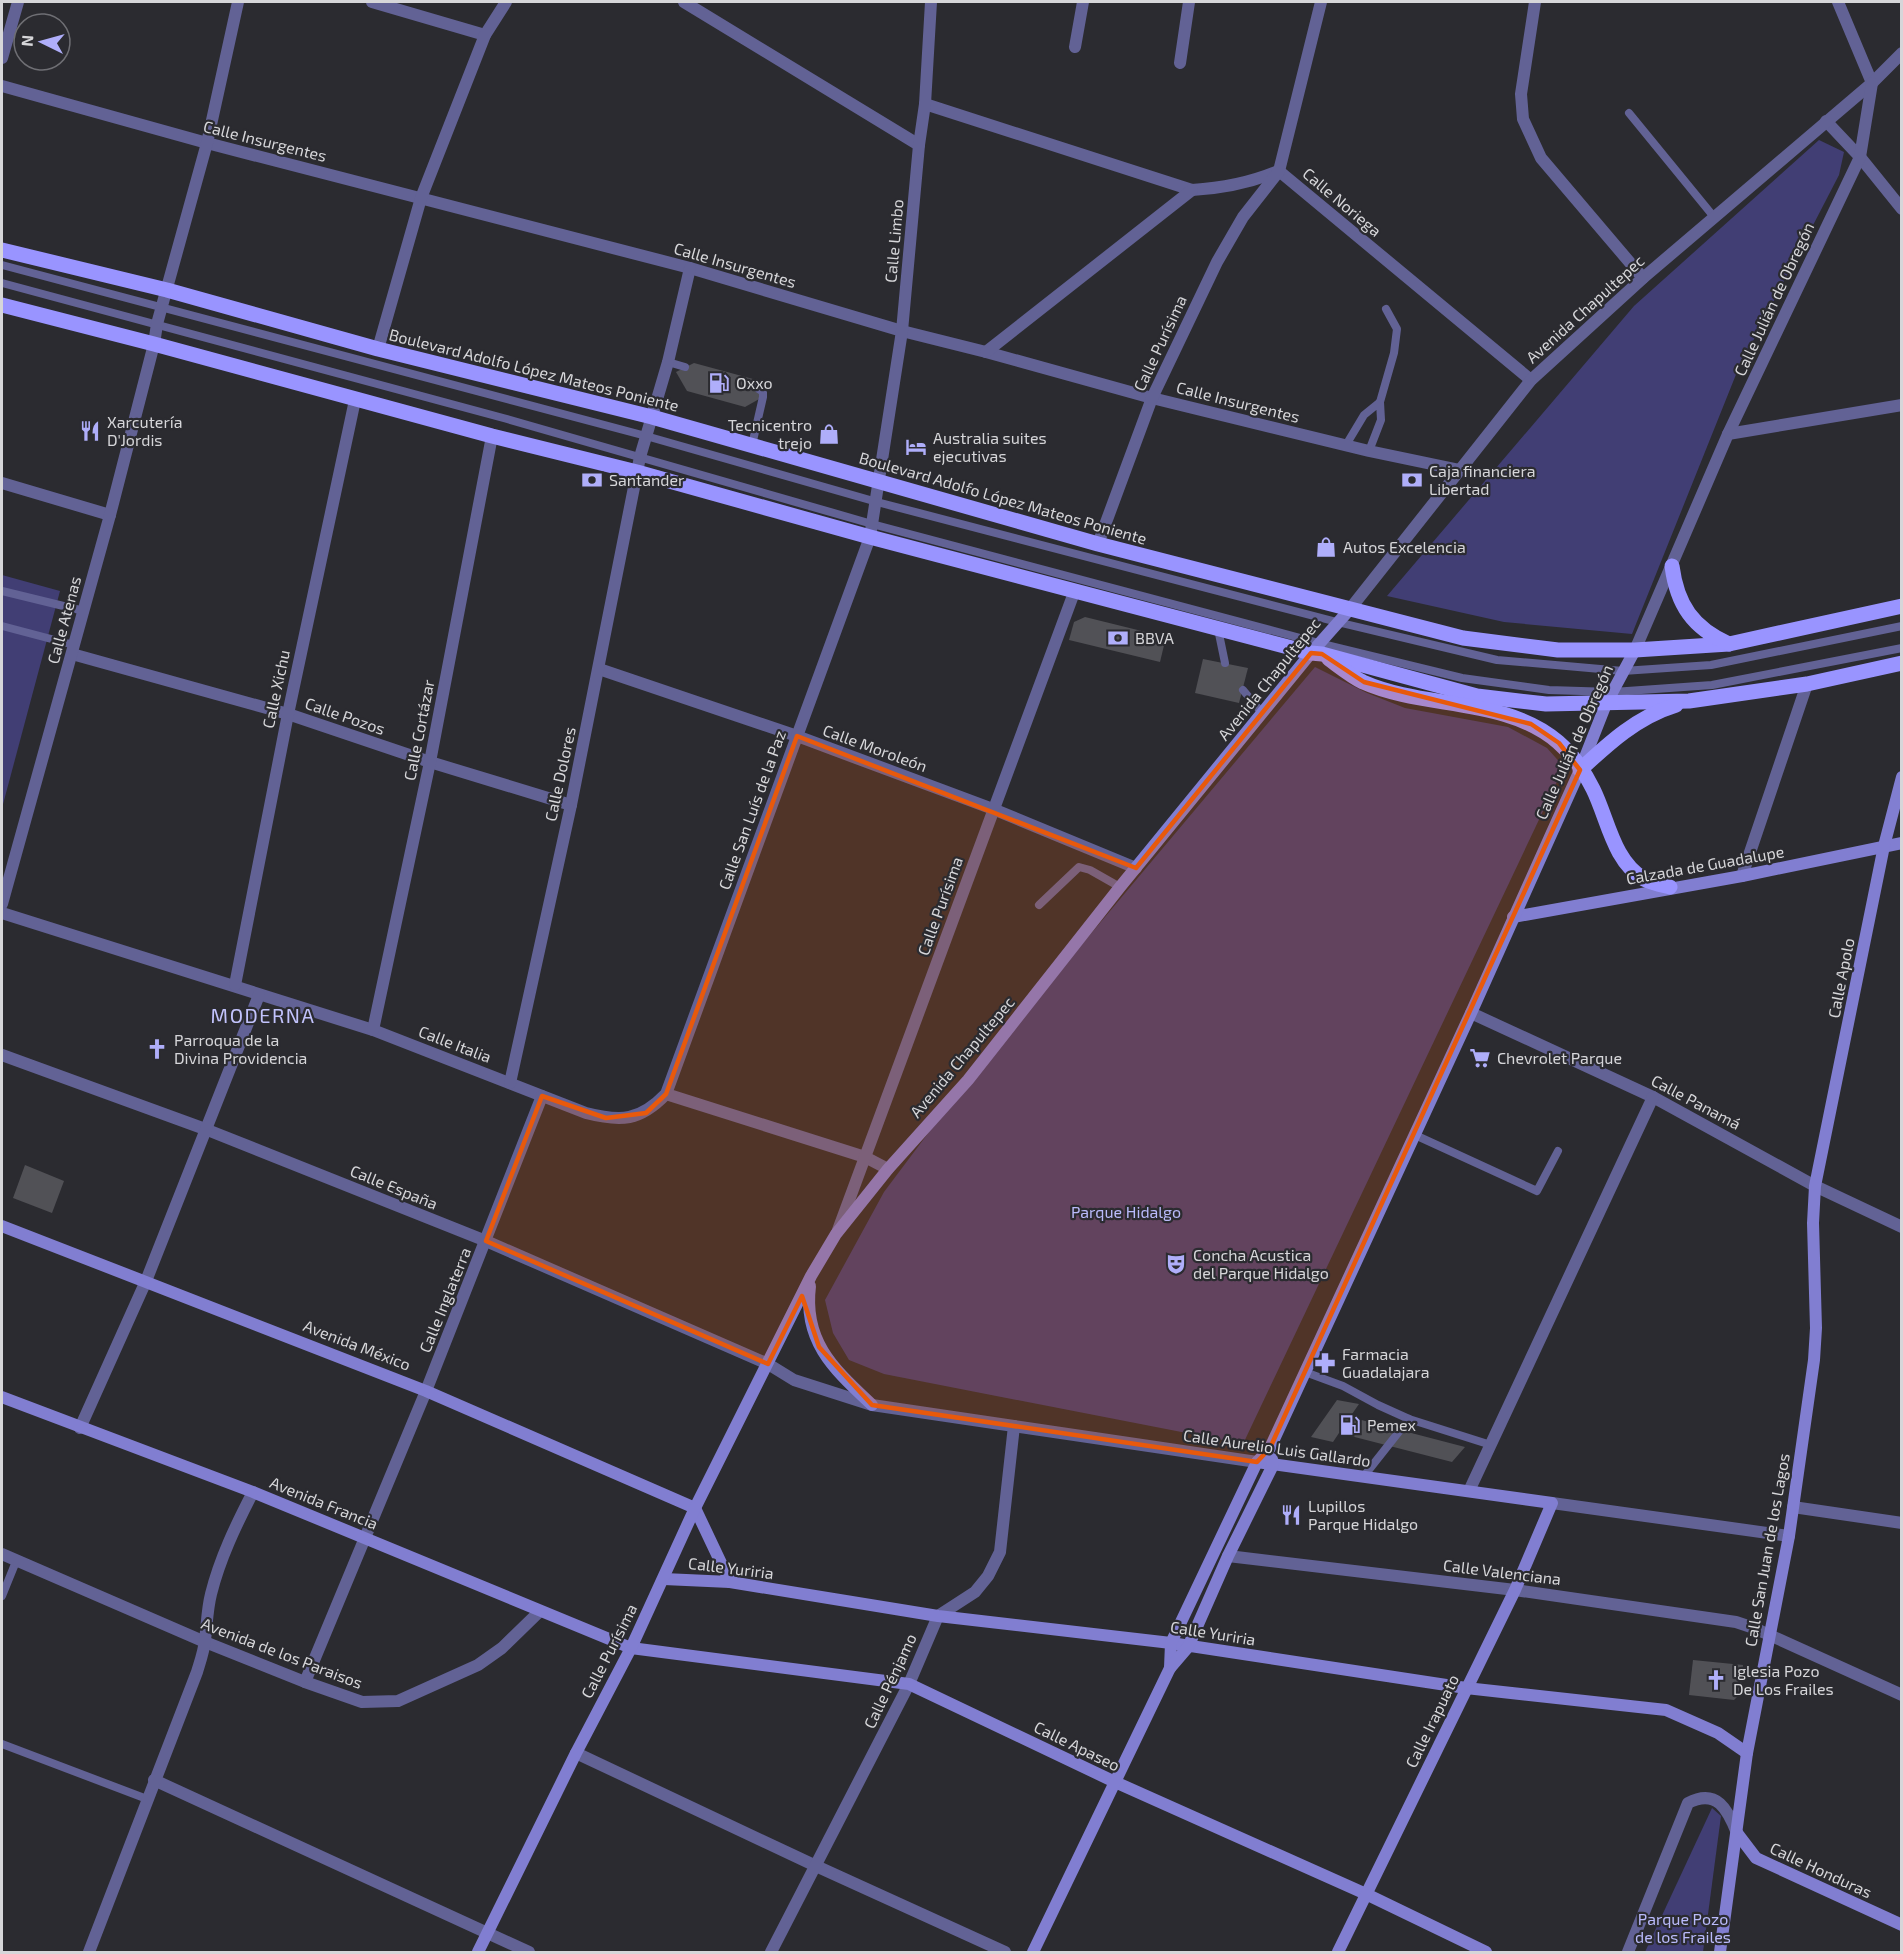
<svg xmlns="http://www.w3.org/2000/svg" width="1903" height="1954" viewBox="0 0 1903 1954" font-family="'Exo 2',sans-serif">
<rect width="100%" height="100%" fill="#2b2b30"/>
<!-- green -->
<g fill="#413e74">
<path d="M1819 140 1844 152 1839 175 1737 372 1632 634 1504 622 1387 596 1634 306Z"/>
<path d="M2 575 60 591 2 808Z"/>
<path d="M1315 667 1367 693 1405 708 1508 727 1547 748 1564 767 1243 1444 884 1374 849 1360 833 1333 825 1300 884 1192 968 1080Z"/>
<path d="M1712 1808 1721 1816 1703 1952H1645Z"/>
</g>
<!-- building -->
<g fill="#515156">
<path d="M694 363 753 379 761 398 745 407 687 391 676 372Z"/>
<path d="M1085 617 1166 637 1160 662 1069 640 1074 622Z"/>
<path d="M1203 659 1248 668 1239 703 1195 693Z"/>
<path d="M25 1165 64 1181 52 1213 13 1198Z"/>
<path d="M1337 1400 1359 1404 1350 1417 1465 1447 1452 1462 1339 1433 1333 1442 1311 1437Z"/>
<path d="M1693 1660 1743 1665 1740 1694 1734 1700 1689 1695Z"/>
</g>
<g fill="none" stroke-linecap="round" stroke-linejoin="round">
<!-- lane -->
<g stroke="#626295" stroke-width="8">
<path d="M1629 113 1714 217"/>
<path d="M2 265 646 436 877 502 1337 622 1497 660 1623 671 1711 665 1902 626"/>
<path d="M2 283 507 419 872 524 1319 643 1462 678 1549 690 1613 692 1712 685 1902 648"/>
<path d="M668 362 685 367"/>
<path d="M1380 402 1394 353 1397 329 1386 309"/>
<path d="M752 445 763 397V392L757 388"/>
<path d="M1346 445 1364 415 1380 402 1381 420 1369 451"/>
<path d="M2 591 84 611"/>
<path d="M2 626 74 645"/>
<path d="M1218 629 1225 663"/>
<path d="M1243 690 1262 713"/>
<path d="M1039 905 1079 867 1090 870 1120 887"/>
<path d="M1415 1135 1537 1191 1558 1151"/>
<path d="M1305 1372 1343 1386 1378 1405 1409 1419 1491 1445"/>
<path d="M1364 1476 1409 1419"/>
<path d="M2 1596 17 1559"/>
<path d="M2 1744 147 1799"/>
</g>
<!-- street -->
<g stroke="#626295" stroke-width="12">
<path d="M372 2 485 35"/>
<path d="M684 2 919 145"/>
<path d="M1535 2 1521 94 1523 119 1541 158 1643 278"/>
<path d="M1838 2 1872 83"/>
<path d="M1075 47 1083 2"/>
<path d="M2 58 18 2"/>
<path d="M1180 63 1189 2"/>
<path d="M2 86 207 143 690 268 902 331 986 352 1152 398 1369 451 1460 470"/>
<path d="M925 104 1192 190C1223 188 1250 183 1278 171"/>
<path d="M1826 121 1860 157 1902 209"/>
<path d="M1279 171 1531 380"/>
<path d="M378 349 421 198 485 35 506 2"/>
<path d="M986 352 1192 190"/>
<path d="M1728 434 1902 405"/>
<path d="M2 483 110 515"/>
<path d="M1098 544 1152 398 1217 262 1243 217 1279 171 1321 2"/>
<path d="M1350 609 1531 380 1643 278 1872 83 1902 53"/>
<path d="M1635 650 1728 434 1860 157 1872 83"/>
<path d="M72 654 288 714 430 762 571 805"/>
<path d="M599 669 797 736 993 809 1136 868"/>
<path d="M1742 876 1807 684"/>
<path d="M2 904 110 515 154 344 157 324 207 143 238 2"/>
<path d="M2 913 373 1030 586 1113C621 1122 640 1121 666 1094L870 537 902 331 919 145 925 104 931 2"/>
<path d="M235 985 288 714 355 400"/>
<path d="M1471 1013 1653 1097 1815 1186 1902 1227"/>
<path d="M373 1030 430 762 492 436"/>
<path d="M2 1055 205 1129 486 1241 768 1364 794 1380 872 1405 1257 1462"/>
<path d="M510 1083 571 805 640 457 668 362 690 268"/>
<path d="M666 1094 865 1157 888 1169"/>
<path d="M838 1230 1075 590"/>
<path d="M80 1428 146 1281 259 995"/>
<path d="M1469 1491 1653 1097"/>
<path d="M1552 1503 1789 1536"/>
<path d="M1793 1507 1902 1523"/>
<path d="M2 1554 205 1642 305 1682 362 1702 398 1701 478 1665 502 1648 540 1611"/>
<path d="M1228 1556 1515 1590 1736 1622 1754 1628 1902 1695"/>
<path d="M305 1682 426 1391 542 1096"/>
<path d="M576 1753 816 1866 1005 1952"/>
<path d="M154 1780 529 1952"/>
<path d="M89 1952 197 1672C200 1662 204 1651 205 1640 207 1625 207 1610 211 1594 220 1558 236 1525 253 1492"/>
<path d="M771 1952 909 1684 938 1616 975 1592 988 1576 1000 1552 1014 1426"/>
<path d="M1628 1952 1688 1803C1717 1788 1728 1810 1737 1833"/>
</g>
<!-- secondary -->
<g stroke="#817ed1" stroke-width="12">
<path d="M1513 917 1742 876 1902 843"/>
<path d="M2 1226 426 1391 695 1508 730 1582"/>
<path d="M810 1286C803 1342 834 1369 872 1405"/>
<path d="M2 1397 253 1492 631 1648 909 1684 1115 1782 1366 1894 1486 1952"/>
<path d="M1257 1462 1552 1503 1515 1590 1338 1952"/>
<path d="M664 1579 730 1582 938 1616 1171 1643 1466 1688 1666 1710 1718 1733 1747 1753"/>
<path d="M1170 1668 1171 1643 1257 1462 1270 1448 1471 1013 1580 770 1606 704 1635 650"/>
<path d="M1737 1833 1756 1858 1902 1925"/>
<path d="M478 1952 576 1753 631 1648 695 1508 811 1276 836 1234 888 1169 968 1080 1120 887 1311 653 1350 609"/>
<path d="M1033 1952 1170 1668 1188 1647 1228 1556 1273 1465 1272 1459"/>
<path d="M1720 1952 1747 1753 1789 1536 1814 1360 1816 1328 1813 1223 1815 1186 1884 846 1902 777"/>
</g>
<!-- primary -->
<g stroke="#9994ff" stroke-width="15">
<path d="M2 250 167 290 378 349 652 417 1098 544 1463 638 1558 650H1635L1729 644 1902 606"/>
<path d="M2 305 154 344 492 436 637 472 870 537 1311 653 1322 654 1477 696 1546 704 1689 701 1807 684 1902 663"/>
<path d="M1672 566C1677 605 1693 628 1729 644"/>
<path d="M1329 659C1340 667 1351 676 1363 682 1423 709 1506 697 1558 742 1572 754 1585 773 1593 789 1608 819 1613 861 1644 879 1652 883 1662 885 1670 887"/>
<path d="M1580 770C1609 743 1637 717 1676 705"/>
</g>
</g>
<!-- marked area -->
<path fill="#e8590c" fill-opacity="0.2" stroke="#e8590c" stroke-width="4.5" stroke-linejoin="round" d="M1311 653 1322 654 1364 682 1531 724 1559 743 1580 770 1270 1448 1257 1462 872 1405 819 1347 802 1296 768 1364 486 1241 542 1096 606 1118 646 1113 666 1094 797 736 1136 868Z"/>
<!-- icons -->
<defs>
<g id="fuel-bare" transform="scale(1.62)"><path d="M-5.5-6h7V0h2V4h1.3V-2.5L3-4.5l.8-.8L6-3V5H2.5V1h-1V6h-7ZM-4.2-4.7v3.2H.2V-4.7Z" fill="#afaefa" stroke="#2b2b30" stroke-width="2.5" paint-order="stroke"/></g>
<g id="restaurant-bare" transform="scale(1.62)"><path d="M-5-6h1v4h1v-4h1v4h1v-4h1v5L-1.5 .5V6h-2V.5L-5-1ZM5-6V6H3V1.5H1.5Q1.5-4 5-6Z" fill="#afaefa" stroke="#2b2b30" stroke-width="2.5" paint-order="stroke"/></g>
<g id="shop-bare" transform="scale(1.62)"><path d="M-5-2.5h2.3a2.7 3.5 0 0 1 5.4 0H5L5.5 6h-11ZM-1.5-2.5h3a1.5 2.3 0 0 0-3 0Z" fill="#afaefa" stroke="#2b2b30" stroke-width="2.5" paint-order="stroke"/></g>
<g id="hotel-bare" transform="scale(1.62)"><path d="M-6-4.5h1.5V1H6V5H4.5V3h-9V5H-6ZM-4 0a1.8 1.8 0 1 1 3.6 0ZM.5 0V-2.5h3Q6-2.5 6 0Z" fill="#afaefa" stroke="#2b2b30" stroke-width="2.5" paint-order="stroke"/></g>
<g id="bank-bare" transform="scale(1.62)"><path d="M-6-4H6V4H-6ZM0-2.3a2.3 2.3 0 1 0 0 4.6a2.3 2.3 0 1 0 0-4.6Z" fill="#afaefa" stroke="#2b2b30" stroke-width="2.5" paint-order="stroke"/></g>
<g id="church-bare" transform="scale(1.62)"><path d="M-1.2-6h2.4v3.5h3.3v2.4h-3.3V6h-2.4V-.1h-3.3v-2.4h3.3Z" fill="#afaefa" stroke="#2b2b30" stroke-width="2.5" paint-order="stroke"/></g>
<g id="supermarket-bare" transform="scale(1.62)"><path d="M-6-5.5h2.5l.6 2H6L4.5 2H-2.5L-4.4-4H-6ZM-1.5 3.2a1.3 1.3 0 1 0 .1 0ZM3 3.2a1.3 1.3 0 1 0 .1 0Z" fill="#afaefa" stroke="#2b2b30" stroke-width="2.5" paint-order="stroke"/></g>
<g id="theatre-bare" transform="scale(1.62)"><path d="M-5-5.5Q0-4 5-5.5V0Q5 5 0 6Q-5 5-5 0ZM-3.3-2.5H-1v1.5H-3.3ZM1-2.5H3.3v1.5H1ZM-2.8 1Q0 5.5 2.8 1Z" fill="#afaefa" stroke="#2b2b30" stroke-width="2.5" paint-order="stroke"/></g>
<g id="pharmacy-bare" transform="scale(1.62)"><path d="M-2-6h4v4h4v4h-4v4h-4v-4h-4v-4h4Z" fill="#afaefa" stroke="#2b2b30" stroke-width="2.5" paint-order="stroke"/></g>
</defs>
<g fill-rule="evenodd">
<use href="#fuel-bare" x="719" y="383"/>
<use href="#restaurant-bare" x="90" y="431"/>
<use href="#shop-bare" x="829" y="434"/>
<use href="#hotel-bare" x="916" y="447"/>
<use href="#bank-bare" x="592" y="480"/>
<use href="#bank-bare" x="1412" y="480"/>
<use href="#shop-bare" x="1326" y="547"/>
<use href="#bank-bare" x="1118" y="638"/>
<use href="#church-bare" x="157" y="1049"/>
<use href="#supermarket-bare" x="1480" y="1058"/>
<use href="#theatre-bare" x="1176" y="1264"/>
<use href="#pharmacy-bare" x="1325" y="1363"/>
<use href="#fuel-bare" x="1350" y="1425"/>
<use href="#restaurant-bare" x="1291" y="1515"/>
<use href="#church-bare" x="1716" y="1680"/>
</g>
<g text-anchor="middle" stroke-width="4.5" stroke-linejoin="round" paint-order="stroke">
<!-- street labels -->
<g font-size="16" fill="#d6d6d9" stroke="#2b2b30">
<text transform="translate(265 141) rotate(14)" y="6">Calle Insurgentes</text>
<text transform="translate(1342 202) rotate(40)" y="6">Calle Noriega</text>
<text transform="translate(894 241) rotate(-85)" y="6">Calle Limbo</text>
<text transform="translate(735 265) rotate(16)" y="6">Calle Insurgentes</text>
<text transform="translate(1774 299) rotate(-65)" y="6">Calle Julián de Obregón</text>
<text transform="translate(1585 309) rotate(-42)" y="6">Avenida Chapultepec</text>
<text transform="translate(1160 343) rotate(-65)" y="6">Calle Purísima</text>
<text transform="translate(534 370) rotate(14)" y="6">Boulevard Adolfo López Mateos Poniente</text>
<text transform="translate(1238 402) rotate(14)" y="6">Calle Insurgentes</text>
<text transform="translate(1003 498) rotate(16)" y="6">Boulevard Adolfo López Mateos Poniente</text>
<text transform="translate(64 620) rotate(-75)" y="6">Calle Atenas</text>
<text transform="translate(1269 679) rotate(-51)" y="6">Avenida Chapultepec</text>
<text transform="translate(276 689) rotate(-78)" y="6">Calle Xichu</text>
<text transform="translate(345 716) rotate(19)" y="6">Calle Pozos</text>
<text transform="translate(419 730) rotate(-79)" y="6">Calle Cortázar</text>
<text transform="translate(1574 742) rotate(-66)" y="6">Calle Julián de Obregón</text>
<text transform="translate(875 748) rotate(20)" y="6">Calle Moroleón</text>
<text transform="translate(560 774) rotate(-78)" y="6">Calle Dolores</text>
<text transform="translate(752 810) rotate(-70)" y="6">Calle San Luís de la Paz</text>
<text transform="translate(1705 865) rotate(-10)" y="6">Calzada de Guadalupe</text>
<text transform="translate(940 906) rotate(-70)" y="6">Calle Purísima</text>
<text transform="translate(1841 978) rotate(-79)" y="6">Calle Apolo</text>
<text transform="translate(455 1044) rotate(21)" y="6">Calle Italia</text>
<text transform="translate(962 1057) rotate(-50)" y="6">Avenida Chapultepec</text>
<text transform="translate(1696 1102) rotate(28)" y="6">Calle Panamá</text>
<text transform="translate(394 1187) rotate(22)" y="6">Calle España</text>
<text transform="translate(445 1300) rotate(-68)" y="6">Calle Inglaterra</text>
<text transform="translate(357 1345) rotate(21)" y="6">Avenida México</text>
<text transform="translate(1277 1448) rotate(8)" y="6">Calle Aurelio Luis Gallardo</text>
<text transform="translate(324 1503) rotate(22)" y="6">Avenida Francia</text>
<text transform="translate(1767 1550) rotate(-80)" y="6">Calle San Juan de los Lagos</text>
<text transform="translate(731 1568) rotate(7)" y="6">Calle Yuriria</text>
<text transform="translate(1502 1572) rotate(7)" y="6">Calle Valenciana</text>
<text transform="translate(1213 1633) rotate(9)" y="6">Calle Yuriria</text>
<text transform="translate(609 1651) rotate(-63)" y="6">Calle Purísima</text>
<text transform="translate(282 1653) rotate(21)" y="6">Avenida de los Paraisos</text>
<text transform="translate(890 1681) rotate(-65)" y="6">Calle Pénjamo</text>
<text transform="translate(1432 1721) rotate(-64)" y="6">Calle Irapuato</text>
<text transform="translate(1077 1746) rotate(26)" y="6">Calle Apaseo</text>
<text transform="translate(1821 1870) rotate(25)" y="6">Calle Honduras</text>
</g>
<!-- poi labels -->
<g font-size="16" fill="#d6d6d9" stroke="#2b2b30" text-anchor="start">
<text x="736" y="389">Oxxo</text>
<text x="107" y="428">Xarcutería<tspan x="107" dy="18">D'Jordis</tspan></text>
<text x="812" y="431" text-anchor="end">Tecnicentro<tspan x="812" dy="18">trejo</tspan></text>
<text x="933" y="444">Australia suites<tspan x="933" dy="18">ejecutivas</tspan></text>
<text x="1429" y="477">Caja financiera<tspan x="1429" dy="18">Libertad</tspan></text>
<text x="609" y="486">Santander</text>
<text x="1343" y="553">Autos Excelencia</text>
<text x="1135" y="644">BBVA</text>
<text x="174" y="1046">Parroqua de la<tspan x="174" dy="18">Divina Providencia</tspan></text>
<text x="1497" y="1064">Chevrolet Parque</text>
<text x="1193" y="1261">Concha Acustica<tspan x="1193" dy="18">del Parque Hidalgo</tspan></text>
<text x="1342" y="1360">Farmacia<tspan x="1342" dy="18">Guadalajara</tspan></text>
<text x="1367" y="1431">Pemex</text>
<text x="1308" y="1512">Lupillos<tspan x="1308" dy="18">Parque Hidalgo</tspan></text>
<text x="1733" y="1677">Iglesia Pozo<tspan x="1733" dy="18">De Los Frailes</tspan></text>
</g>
<!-- park labels -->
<g font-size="16" fill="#babbfb" stroke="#2b2b30">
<text x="1126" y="1218">Parque Hidalgo</text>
<text x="1683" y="1925">Parque Pozo<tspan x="1683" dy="18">de los Frailes</tspan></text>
</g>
<!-- quarter labels -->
<g font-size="20" letter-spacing="1.5" fill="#c2c3fc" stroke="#2b2b30">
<text x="263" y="1023">MODERNA</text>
</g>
</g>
<!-- border -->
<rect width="1903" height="1954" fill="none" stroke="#d6d6d9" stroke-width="6"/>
<!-- north arrow -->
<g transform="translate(42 42) rotate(275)"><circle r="28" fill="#2b2b30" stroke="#6f6f74" stroke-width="1.5"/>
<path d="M0-4.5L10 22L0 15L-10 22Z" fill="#afaefa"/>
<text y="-9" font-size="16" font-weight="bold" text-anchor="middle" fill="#d6d6d9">N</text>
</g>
</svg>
